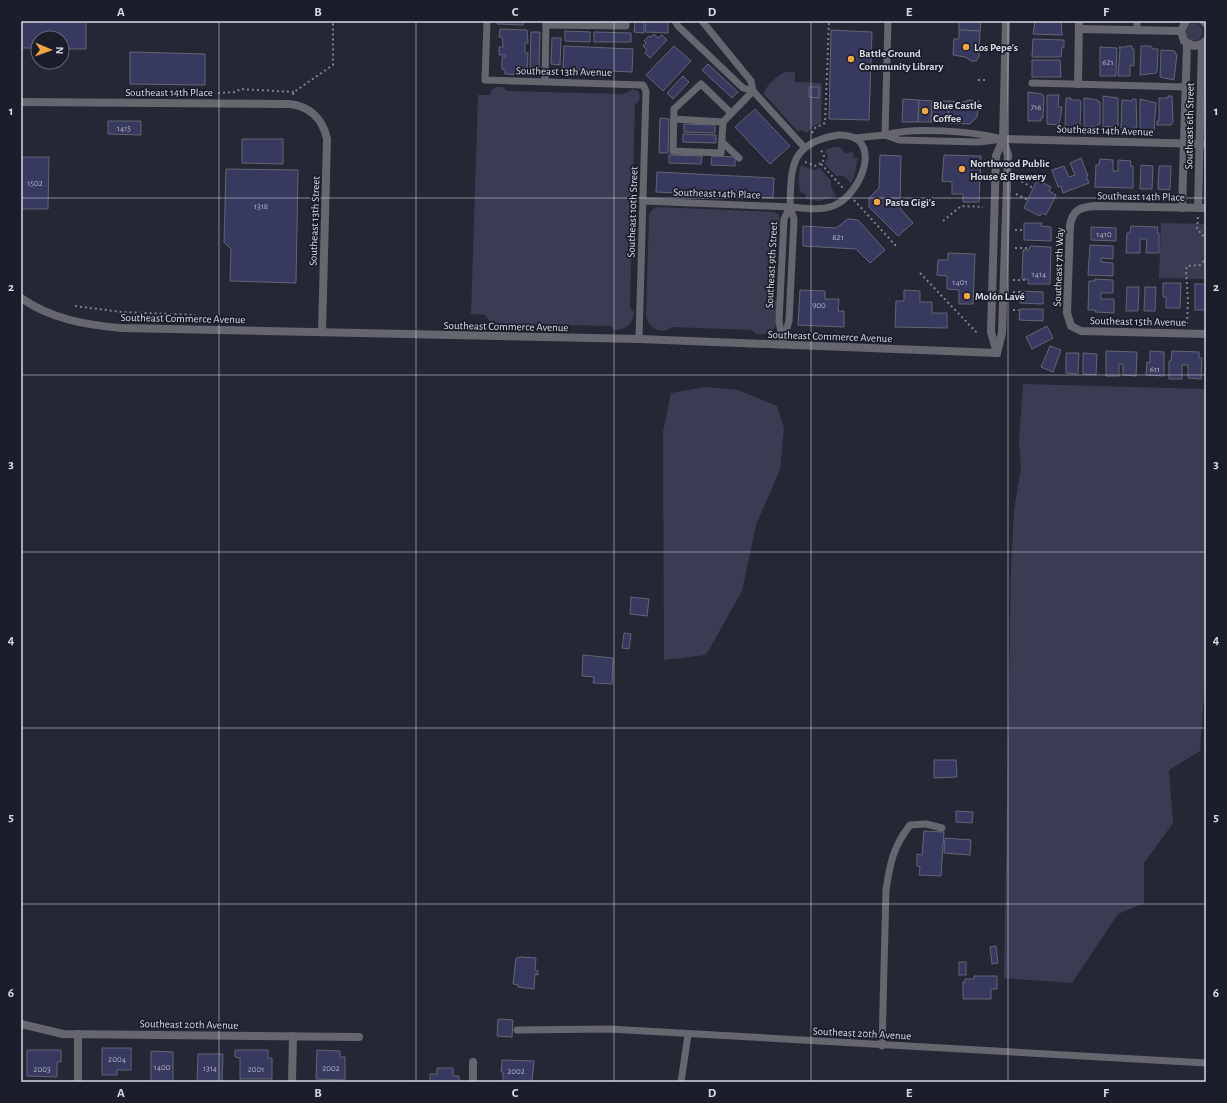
<svg xmlns="http://www.w3.org/2000/svg" width="1227" height="1103" viewBox="0 0 1227 1103" font-family="'Alegreya Sans',sans-serif">
<rect width="100%" height="100%" fill="#252735"/>
<!-- green -->
<g fill="#3a3c52">
<circle cx="1194" cy="32" r="9"/>
<path d="M786 72H795V82L822 83 821 123 812 127 807 133 801 130 798 132 764 94C765 86 779 74 786 72Z"/>
<path d="M497 87H503L507 91 623 94 633 89 638 91 640 96 639 101 635 105 633 174 637 178V189L633 193V206L637 211V223L632 227 630 307 634 312C633 324 626 330 614 330L611 326 511 324C500 332 491 325 485 315L471 314 478 95H490L492 89Z"/>
<path d="M834 147H840L845 153 853 152 854 158H858L854 177 851 183 843 176H836L825 164 828 157 825 150Z"/>
<path d="M801 165 813 170 820 168 831 181V187L836 196 820 201 806 199V195L800 191C798 181 798 174 801 165Z"/>
<path d="M656 207 775 212 779 215 780 226 776 230 773 299 777 301C777 319 781 337 756 334L752 330 672 327C661 336 647 327 646 315L649 214 652 210Z"/>
<path d="M1161 223 1206 224V279L1159 278Z"/>
<path d="M1023 384 1206 389V669L1200 751 1169 770 1173 823 1144 863V903L1118 914 1072 983 1004 978 1011 568 1014 510 1021 468 1019 441Z"/>
<path d="M706 387 738 390 777 406 784 428 780 470 756 525 742 591 706 655 664 660 663 432 671 393Z"/>
</g>
<!-- building -->
<g fill="#37395e" stroke="#636575">
<path d="M21 21H86V49H62V38H38V48H21Z"/>
<path d="M497 21H524L523 25 497 24Z"/>
<path d="M635 21H644V33L634 32Z"/>
<path d="M646 21H668V33L645 32Z"/>
<path d="M959 21H981L980 31 959 30Z"/>
<path d="M1035 21H1061L1062 35 1033 34Z"/>
<path d="M500 29 527 30 528 43H525V53H528L527 75 505 74V70L502 69V57H505V55H499V47H503V45L502 37H499Z"/>
<path d="M831 30 872 32 869 120 829 119Z"/>
<path d="M959 30 980 31 979 57 976 61H971L965 57 953 55 954 39H959Z"/>
<path d="M565 31 590 32V42L565 41Z"/>
<path d="M531 32H540L539 68H530Z"/>
<path d="M594 32 631 33V42H594Z"/>
<path d="M654 34 658 38 662 35 667 40 650 58 645 53 647 50 643 46 646 43 644 41 649 36 651 37Z"/>
<path d="M552 38H561L560 65 551 64Z"/>
<path d="M1033 39 1064 40V47H1062L1061 57H1032Z"/>
<path d="M564 46 633 49 632 72 563 69Z"/>
<path d="M674 46 691 61 663 91 646 75Z"/>
<path d="M1127 46H1132V49H1134V66L1130 65V76H1118L1120 49 1119 47H1127Z"/>
<path d="M1141 46H1151L1153 49H1158L1157 72 1156 73 1140 75Z"/>
<path d="M1100 47 1117 48 1116 76H1100Z"/>
<path d="M1161 50 1175 51V54H1177L1174 80 1160 77Z"/>
<path d="M130 52 205 54V85L130 84Z"/>
<path d="M1032 60H1060L1061 77H1032Z"/>
<path d="M708 64 738 92 732 98 702 70Z"/>
<path d="M683 76 689 82 673 99 667 93Z"/>
<path d="M809 87H819V98L809 97Z"/>
<path d="M1028 92 1042 94 1044 96 1043 118H1041V121H1028Z"/>
<path d="M1047 95H1059L1058 107H1062L1059 125 1047 124Z"/>
<path d="M1103 96 1118 98V126L1103 127Z"/>
<path d="M1168 96H1172L1173 123 1171 125H1157V121H1159V98H1168Z"/>
<path d="M1066 98H1071V100H1080L1081 102 1080 126 1079 127H1065Z"/>
<path d="M1084 98 1098 100V102H1100V124H1098V127H1084Z"/>
<path d="M903 99 919 100 918 122H902Z"/>
<path d="M1132 99H1136L1137 127 1133 129 1121 128 1122 100 1132 101Z"/>
<path d="M1140 99 1156 103 1154 130 1140 129Z"/>
<path d="M919 100 932 101 931 122H918Z"/>
<path d="M967 100 979 101 977 117 970 124 948 123 949 101 967 102Z"/>
<path d="M932 101H949L948 123 931 122Z"/>
<path d="M755 109 790 146 770 164 735 127Z"/>
<path d="M660 118 669 119 668 153H659Z"/>
<path d="M108 121H141V135L108 134Z"/>
<path d="M684 124 715 125V133L684 132Z"/>
<path d="M683 134 716 135V143L683 142Z"/>
<path d="M242 139H283V164L242 163Z"/>
<path d="M669 155 702 156 701 164 669 163Z"/>
<path d="M880 155 901 156 900 208 913 223 898 236 869 207V198L879 188Z"/>
<path d="M944 155 981 156 979 202H963V194H952V182L942 181Z"/>
<path d="M712 156 735 157V166L711 165Z"/>
<path d="M21 157H49L48 209H21Z"/>
<path d="M1081 158 1088 176H1086L1089 183 1063 193 1061 186 1058 187 1052 170 1064 166 1069 177 1075 175 1070 163Z"/>
<path d="M1100 159 1113 160V171H1118V160L1131 161 1130 166H1133V188L1095 187 1096 165H1099Z"/>
<path d="M1141 165 1153 166 1152 189H1140Z"/>
<path d="M1159 166H1171L1170 190 1158 189Z"/>
<path d="M226 169 298 170 296 283 230 281 231 249 224 242Z"/>
<path d="M657 172 774 178 773 198 656 192Z"/>
<path d="M1037 180 1051 187 1049 191 1056 195 1046 215 1042 213 1040 216 1024 208Z"/>
<path d="M848 219 858 220 885 250 870 263 856 249 803 246V226L836 228Z"/>
<path d="M1024 223H1042L1041 226 1051 227V241L1024 240Z"/>
<path d="M1131 226 1158 227 1157 233H1159V253H1146L1147 239H1140V253H1126L1127 233H1130Z"/>
<path d="M1091 227 1116 228V241L1091 240Z"/>
<path d="M1090 245 1113 246V259L1101 258V262L1113 263V276L1088 275Z"/>
<path d="M1030 246 1051 247 1050 284H1028V279H1022L1023 250H1029Z"/>
<path d="M948 253 975 254 973 304H959V290L947 289V276L937 275 938 260H948Z"/>
<path d="M1095 279 1113 280V293H1101V299H1114V313L1095 312V310H1088L1089 281H1095Z"/>
<path d="M1163 283H1181L1180 308H1166V297H1163Z"/>
<rect x="1195" y="284" width="11" height="26"/>
<path d="M1127 287H1139L1138 311H1126Z"/>
<path d="M1145 287H1156L1155 311H1144Z"/>
<path d="M800 290 825 291V299H839L838 311H844V327L798 325Z"/>
<path d="M904 290 920 291V302H932V313H947V328L895 327 896 301H904Z"/>
<path d="M1020 291 1043 292V304L1020 303Z"/>
<path d="M1020 309H1043V321L1019 320Z"/>
<path d="M1047 326 1053 338 1032 349 1026 337Z"/>
<path d="M1050 346 1061 350 1053 372 1041 367Z"/>
<path d="M1106 351 1137 352 1136 376 1123 375V364H1119V376H1106Z"/>
<path d="M1150 351 1164 352V376L1146 375 1147 362 1150 363Z"/>
<path d="M1172 351 1199 352V358H1202L1201 379 1188 378V365H1182V379H1169V361H1171Z"/>
<path d="M1066 353H1079L1078 374 1066 373Z"/>
<path d="M1083 353 1097 354 1096 375 1083 374Z"/>
<path d="M631 597 649 599 647 616 630 614Z"/>
<path d="M624 633 631 634 629 649 622 648Z"/>
<path d="M583 655 613 658 612 684 593 683 594 677 582 676Z"/>
<path d="M934 760H956L957 777 934 778Z"/>
<path d="M956 811 973 812 972 823 956 822Z"/>
<path d="M924 831 944 832 941 876 919 875 920 867 917 866V854L922 855Z"/>
<path d="M945 838 971 840 970 855 944 853Z"/>
<path d="M996 946 998 963 992 964 990 947Z"/>
<path d="M521 957 536 958 535 970 538 971V975L535 974 534 989 518 987V985L513 984 516 958Z"/>
<rect x="959" y="962" width="7" height="13"/>
<path d="M974 976H997V989H991V999H963V982H965V979H974Z"/>
<path d="M498 1019 513 1020 512 1037 497 1036Z"/>
<path d="M102 1048H131V1070H117V1075H102Z"/>
<path d="M27 1050H61V1062H57V1077L27 1076Z"/>
<path d="M235 1050H268V1058H272V1079H240V1058L235 1057Z"/>
<path d="M317 1050 340 1051V1057H345V1080L316 1079Z"/>
<path d="M151 1051 173 1052V1082H151Z"/>
<path d="M198 1054H223L222 1082H197Z"/>
<path d="M502 1060 534 1061 532 1082H503V1072H501Z"/>
<path d="M437 1068H453V1076H459V1082H430V1074H437Z"/>
</g>
<g fill="none" stroke-linecap="round" stroke-linejoin="round">
<!-- path -->
<g stroke="#7e808c" stroke-width="2" stroke-dasharray="2 3" stroke-linecap="butt">
<path d="M978 80H987"/>
<path d="M218 93 236 92 240 89 294 92"/>
<path d="M293 95 294 92 333 65V21"/>
<path d="M812 133 815 128 825 123 829 21"/>
<path d="M805 162 816 166 823 162 824 156 820 148"/>
<path d="M821 164 843 188"/>
<path d="M1017 179 1033 188"/>
<path d="M1016 194 1028 200"/>
<path d="M854 200 897 247"/>
<path d="M1198 217 1197 229 1206 239"/>
<path d="M943 221 961 206 983 207"/>
<path d="M1015 230H1024"/>
<path d="M1015 248H1029"/>
<path d="M920 273 978 334"/>
<path d="M1013 280H1028"/>
<path d="M1013 292H1020"/>
<path d="M75 306 122 312 195 315"/>
<path d="M1013 310H1019"/>
<path d="M1187 324 1188 302 1186 270 1187 266 1200 265 1206 259"/>
</g>
<!-- service -->
<g stroke="#66666e" stroke-width="7">
<path d="M487 21 485 80 643 85 646 91 639 339"/>
<path d="M675 21 678 26 743 88 753 91 804 147"/>
<path d="M702 21 751 81 753 91"/>
<path d="M546 25 626 26V21"/>
<path d="M1137 31V21"/>
<path d="M545 81 546 21"/>
<path d="M1032 83 1186 87"/>
<path d="M674 119 723 122 753 91"/>
<path d="M723 122 721 153 673 151 674 109 701 84 731 113"/>
<path d="M838 135C885 133 863 194 833 206 819 211 804 208 790 207 791 166 790 143 838 135Z"/>
<path d="M885 135 888 21"/>
<path d="M886 135C912 127 971 131 998 138"/>
<path d="M855 138 885 135 899 140 979 142 1003 139"/>
<path d="M722 142 739 158"/>
<path d="M643 201 790 207"/>
<path d="M782 339 779 321 784 219 790 207"/>
<path d="M782 345 789 321 794 219 790 207"/>
<path d="M517 1030 609 1029 1206 1063"/>
<path d="M882 1046 886 890C890 863 893 847 910 825L926 824 942 828"/>
<path d="M681 1082 688 1035"/>
</g>
<!-- minor -->
<g stroke="#66666e" stroke-width="8">
<path d="M1186 21 1181 31 1184 41 1194 46 1202 44 1205 41"/>
<path d="M1203 21 1206 24"/>
<path d="M1079 29 1181 31"/>
<path d="M1078 84 1079 21"/>
<path d="M21 102 288 104C309 105 323 119 327 139L322 332"/>
<path d="M1003 139 1206 144"/>
<path d="M1182 208 1187 44"/>
<path d="M1198 208 1202 44"/>
<path d="M1206 208 1095 206C1080 207 1073 210 1070 225L1067 313 1071 326 1081 331 1206 334"/>
<path d="M21 1024 63 1034 359 1037"/>
<path d="M78 1082V1034"/>
<path d="M292 1082 293 1036"/>
<path d="M473 1082V1062"/>
</g>
<!-- tertiary -->
<g stroke="#66666e" stroke-width="8">
<path d="M21 298C51 319 86 325 121 328L639 339 997 353"/>
<path d="M997 353 1002 333 1008 155 1003 139 1006 21"/>
<path d="M997 353 991 332 996 156 1003 139"/>
</g>
</g>
<!-- grid -->
<path fill="none" stroke="#d7d9e2" stroke-width="1" stroke-opacity="0.55" d="M219 21V1082M416 21V1082M614 21V1082M811 21V1082M1008 21V1082M21 198H1206M21 375H1206M21 552H1206M21 728H1206M21 904H1206"/>
<!-- markers -->
<g fill="#f1a640" stroke="#1c1d2b" stroke-width="1.5">
<circle cx="966" cy="47" r="4"/>
<circle cx="851" cy="59" r="4"/>
<circle cx="925" cy="111" r="4"/>
<circle cx="962" cy="169" r="4"/>
<circle cx="877" cy="202" r="4"/>
<circle cx="967" cy="296" r="4"/>
</g>
<g text-anchor="middle" stroke-width="3.5" stroke-linejoin="round" paint-order="stroke">
<!-- number labels -->
<g font-size="9" fill="#afb1c1">
<text x="1108" y="65">621</text>
<text x="1036" y="110">716</text>
<text x="124" y="131">1415</text>
<text x="35" y="186">1502</text>
<text x="261" y="209">1318</text>
<text x="1104" y="237">1410</text>
<text x="838" y="240">821</text>
<text x="1039" y="277">1414</text>
<text x="960" y="285">1401</text>
<text x="819" y="308">900</text>
<text x="1155" y="372">611</text>
<text x="117" y="1062">2004</text>
<text x="162" y="1070">1400</text>
<text x="210" y="1071">1314</text>
<text x="331" y="1071">2002</text>
<text x="42" y="1072">2003</text>
<text x="256" y="1072">2001</text>
<text x="516" y="1074">2002</text>
</g>
<!-- poi labels -->
<g font-size="11" font-weight="bold" fill="#d7d9e2" stroke="#1c1d2b" text-anchor="start">
<text x="974" y="51">Los Pepe's</text>
<text x="859" y="57">Battle Ground<tspan x="859" dy="13">Community Library</tspan></text>
<text x="933" y="109">Blue Castle<tspan x="933" dy="13">Coffee</tspan></text>
<text x="970" y="167">Northwood Public<tspan x="970" dy="13">House &amp; Brewery</tspan></text>
<text x="885" y="206">Pasta Gigi's</text>
<text x="975" y="300">Molón Lavé</text>
</g>
<!-- street labels -->
<g font-size="11" fill="#d7d9e2" stroke="#1c1d2b">
<text transform="translate(564 71) rotate(1)" y="4">Southeast 13th Avenue</text>
<text x="169" y="96">Southeast 14th Place</text>
<text transform="translate(1189 126) rotate(-89)" y="4">Southeast 6th Street</text>
<text transform="translate(1105 130) rotate(2)" y="4">Southeast 14th Avenue</text>
<text transform="translate(717 193) rotate(2)" y="4">Southeast 14th Place</text>
<text transform="translate(1141 196) rotate(1)" y="4">Southeast 14th Place</text>
<text transform="translate(632 212) rotate(-88)" y="4">Southeast 10th Street</text>
<text transform="translate(314 221) rotate(-88)" y="4">Southeast 13th Street</text>
<text transform="translate(771 265) rotate(-87)" y="4">Southeast 9th Street</text>
<text transform="translate(1058 267) rotate(-88)" y="4">Southeast 7th Way</text>
<text transform="translate(183 318) rotate(1)" y="4">Southeast Commerce Avenue</text>
<text transform="translate(1138 321) rotate(1)" y="4">Southeast 15th Avenue</text>
<text transform="translate(506 326) rotate(1)" y="4">Southeast Commerce Avenue</text>
<text transform="translate(830 336) rotate(2)" y="4">Southeast Commerce Avenue</text>
<text transform="translate(189 1024) rotate(1)" y="4">Southeast 20th Avenue</text>
<text transform="translate(862 1033) rotate(3)" y="4">Southeast 20th Avenue</text>
</g>
</g>
<!-- border -->
<rect width="1227" height="1103" fill="none" stroke="#1c1d2b" stroke-width="44"/>
<!-- north arrow -->
<g transform="translate(50 50) rotate(92)"><circle r="19" fill="#1c1d2b" stroke="#676874"/>
<path d="M0-3L7 15L0 10L-7 15Z" fill="#f1a640"/>
<text y="-6" font-size="11" font-weight="bold" text-anchor="middle" fill="#d7d9e2">N</text>
</g>
<rect x="22" y="22" width="1183" height="1059" fill="none" stroke="#d7d9e2" stroke-width="1.5"/>
<g font-size="13" text-anchor="middle" font-weight="bold" fill="#d7d9e2">
<text x="121" y="16">A</text>
<text x="318" y="16">B</text>
<text x="515" y="16">C</text>
<text x="712" y="16">D</text>
<text x="909" y="16">E</text>
<text x="1106" y="16">F</text>
<text x="11" y="115">1</text>
<text x="1216" y="115">1</text>
<text x="11" y="291">2</text>
<text x="1216" y="291">2</text>
<text x="11" y="468">3</text>
<text x="1216" y="468">3</text>
<text x="11" y="644">4</text>
<text x="1216" y="644">4</text>
<text x="11" y="821">5</text>
<text x="1216" y="821">5</text>
<text x="11" y="997">6</text>
<text x="1216" y="997">6</text>
<text x="121" y="1097">A</text>
<text x="318" y="1097">B</text>
<text x="515" y="1097">C</text>
<text x="712" y="1097">D</text>
<text x="909" y="1097">E</text>
<text x="1106" y="1097">F</text>
</g>
</svg>
